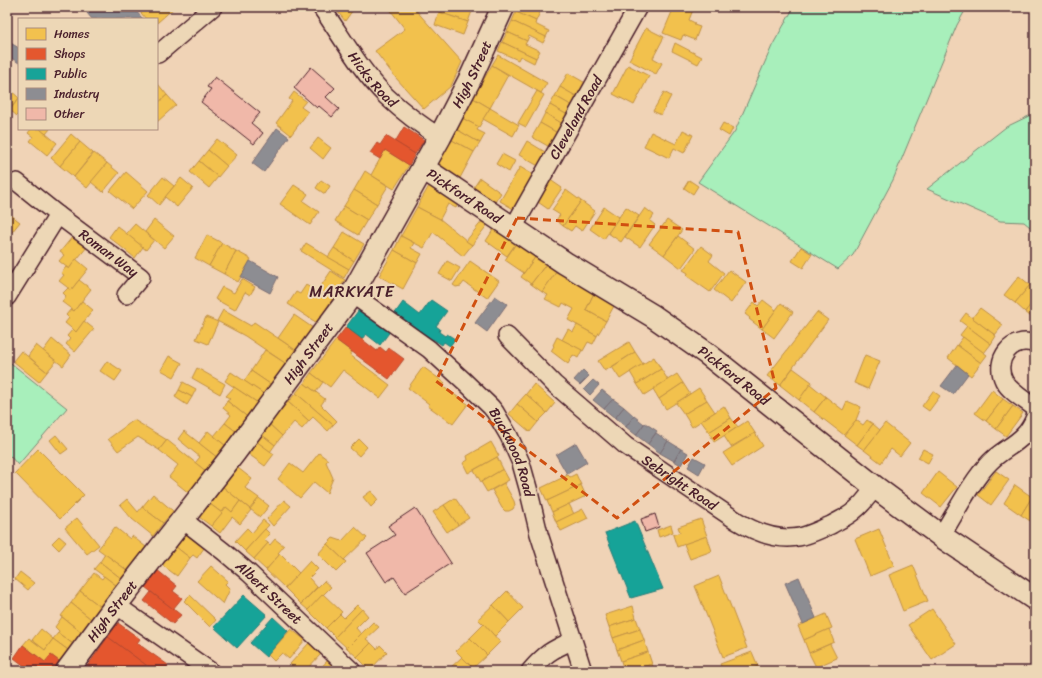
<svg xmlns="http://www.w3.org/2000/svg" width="1042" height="678" viewBox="0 0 1042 678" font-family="Sriracha,sans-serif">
<rect width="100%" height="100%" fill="#f0d3b6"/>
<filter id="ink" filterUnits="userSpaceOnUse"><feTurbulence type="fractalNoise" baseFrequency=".025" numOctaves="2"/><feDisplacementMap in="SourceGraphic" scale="8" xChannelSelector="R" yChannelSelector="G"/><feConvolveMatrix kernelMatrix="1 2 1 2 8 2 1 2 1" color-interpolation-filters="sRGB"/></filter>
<g filter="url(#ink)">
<!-- green -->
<g fill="#a8efbb" stroke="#798773">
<path d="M794 7H967L957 25 893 180 853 255 838 269 698 182 735 131 772 46Z"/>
<path d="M1035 113V231L1024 222 1000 221 927 189 1006 127Z"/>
<path d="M7 360 67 408 18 465 10 456 7 455Z"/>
</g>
<!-- homes -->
<g fill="#f2c14e" stroke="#c09044">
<path d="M136 7H175L157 23V19H146Z"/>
<path d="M337 7H355L345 21 335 8Z"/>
<path d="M388 7H413L462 62 451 86 424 109 395 77 375 51 405 29Z"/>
<path d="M441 7H462L472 11 468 22 439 12Z"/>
<path d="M462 7H473L472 11Z"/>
<path d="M519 7H539L542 8 536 21 516 12Z"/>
<path d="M674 7H694L689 20 695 23 694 25 700 27 695 40 683 35 681 40 663 33Z"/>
<path d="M694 7H704L702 10Z"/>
<path d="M768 7H783L781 12Z"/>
<path d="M439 12 468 22 463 35 435 25Z"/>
<path d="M516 12 536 21 535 24 549 31 546 37 512 21Z"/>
<path d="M512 21 546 37 543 43 529 36 527 41 507 32Z"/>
<path d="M646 28 664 37 653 58 662 63 656 74 629 60Z"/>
<path d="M507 32 527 41 525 44 540 51 536 58 502 42Z"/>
<path d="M502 42 536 58 534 63 520 56 518 60 498 51Z"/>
<path d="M675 43 702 57 698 64 672 51Z"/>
<path d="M498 55 547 83 541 93 492 65Z"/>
<path d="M492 65 508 75 490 108 473 98Z"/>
<path d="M628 65 649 76 634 105 613 94Z"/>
<path d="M568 73 589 85 581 99 560 87Z"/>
<path d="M158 84 167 95 157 104V85Z"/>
<path d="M560 87 581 99 576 108 555 96Z"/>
<path d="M8 88 19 98 7 113V89Z"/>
<path d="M537 91 544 95 526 127 518 123Z"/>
<path d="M294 92 306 101 301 107 308 112 291 135 276 123 292 101 289 99Z"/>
<path d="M664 92 671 96 661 115 653 111Z"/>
<path d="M167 95 176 105 157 122V104Z"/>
<path d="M555 96 576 108 571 117 550 105Z"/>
<path d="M19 98V114L17 116 10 110Z"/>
<path d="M473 98 490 108 479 127 462 118Z"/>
<path d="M550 105 571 117 566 126 545 113Z"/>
<path d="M490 108 519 125 513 136 483 119Z"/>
<path d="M545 113 566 126 561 135 540 123Z"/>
<path d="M462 118 479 127 477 130 485 134 480 143 456 129Z"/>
<path d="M540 123 561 135 553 149 532 137Z"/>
<path d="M723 123 733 128 729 136 719 130Z"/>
<path d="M31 129H40L57 143 47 155 30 141 33 137 28 133Z"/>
<path d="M40 129H50L46 134Z"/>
<path d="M456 129 480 143 474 152 450 139Z"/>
<path d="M683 130 693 135 684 153 674 148 669 158 644 146 651 132 676 144Z"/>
<path d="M71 134 80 142 60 166 51 158Z"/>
<path d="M318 138 331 148 323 159 310 148Z"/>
<path d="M217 139 237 155 227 166 208 150Z"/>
<path d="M450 139 474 152 460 178 439 167 438 161Z"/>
<path d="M527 141 550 155 542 168 519 155Z"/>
<path d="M80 142 93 153 74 177 60 166Z"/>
<path d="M208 150 227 166 218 177 199 161Z"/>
<path d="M385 150 409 165 394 189 371 175Z"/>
<path d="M94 153 107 163 87 188 74 177Z"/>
<path d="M502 154 515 161 509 172 496 164Z"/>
<path d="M199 161 218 177 209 188 190 172Z"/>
<path d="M107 163 119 173 103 192 91 182Z"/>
<path d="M520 167 537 177 517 211 500 201Z"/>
<path d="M365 171 388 186 377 204 354 190Z"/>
<path d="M126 172 148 191 132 209 110 191Z"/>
<path d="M163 177 174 186 159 205 148 195Z"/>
<path d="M181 178 193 188 177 207 165 197Z"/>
<path d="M480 178 501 193 493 205 472 190Z"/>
<path d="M549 179 562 188 548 209 535 200Z"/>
<path d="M321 180 330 186 325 194 316 188Z"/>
<path d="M689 180 698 186 693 194 684 188Z"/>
<path d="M294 185 308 194 303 201 319 212 310 225 280 204Z"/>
<path d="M429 186 459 202 456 208 448 204 440 219 417 207Z"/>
<path d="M354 190 377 204 367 220 344 206Z"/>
<path d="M566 190 581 201 563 226 556 220 560 215 552 210Z"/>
<path d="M581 201 595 211 582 231 575 226 571 231 563 226Z"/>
<path d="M344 206 367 220 358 235 335 221Z"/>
<path d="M417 207 440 219 472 245 463 256 433 232 424 248 401 236Z"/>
<path d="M604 207 619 217 604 239 590 229Z"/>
<path d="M626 207 639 216 621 242 608 233Z"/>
<path d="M645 208 654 215 650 221 655 225 640 247 625 237Z"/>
<path d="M7 212 20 222 12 232 7 228Z"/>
<path d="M154 220 174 236 164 248 145 232Z"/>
<path d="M483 220 488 224 472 245 466 241Z"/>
<path d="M667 220 682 230 664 255 649 244Z"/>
<path d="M135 224 154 240 146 250 126 234Z"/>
<path d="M117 226 143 247 135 258 109 237Z"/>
<path d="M495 227 517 242 507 256 486 241Z"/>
<path d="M7 228 12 232 7 239Z"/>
<path d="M344 232 364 244 354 261 334 248Z"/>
<path d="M207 235 222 243 209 266 195 258Z"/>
<path d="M73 236 87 247 69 269 59 261 64 255 60 252Z"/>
<path d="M401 236 414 243 411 248 422 254 417 263 394 250Z"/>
<path d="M678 236 695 249 681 268 664 255Z"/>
<path d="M517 242 536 256 524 273 505 260Z"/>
<path d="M222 243 236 251 224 274 209 266Z"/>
<path d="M306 243 349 269 344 278 301 251Z"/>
<path d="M701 246 713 255 709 261 724 273 710 292 687 276 688 273 683 270Z"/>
<path d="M801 247 812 254 803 268 792 261Z"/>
<path d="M334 248 354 261 349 269 328 257Z"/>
<path d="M394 250 417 263 403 289 379 276Z"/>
<path d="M236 251 251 259 238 282 224 274Z"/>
<path d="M536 256 547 263 531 284 521 277Z"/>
<path d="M76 259 88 269 71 290 59 281 64 275 61 273 66 267 69 269Z"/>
<path d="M447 261 460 268 452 281 439 274Z"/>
<path d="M470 261 499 281 487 298 464 282 461 286 456 287 453 285Z"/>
<path d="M547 263 557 271 542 292 531 284Z"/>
<path d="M729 270 746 282 731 303 714 290Z"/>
<path d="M331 271 345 280 317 323 288 304 296 292 300 294 306 285 317 292Z"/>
<path d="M557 271 595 291 586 310 606 321 597 336 568 320 574 309 563 303 561 307 545 299 548 295 542 292Z"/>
<path d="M1019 276 1030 285 1015 303 1004 295Z"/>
<path d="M242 279 255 287 250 295 245 292 235 310 215 299 222 287 234 293Z"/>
<path d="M79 280 91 289 74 311 62 302 66 296 63 293 68 288 71 290Z"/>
<path d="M1030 285 1035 289V299L1025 312 1015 303Z"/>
<path d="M595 291 616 302 606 321 586 310Z"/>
<path d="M1035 299V320L1025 312Z"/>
<path d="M763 300 776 310 762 329 749 319 750 318 745 314 754 302 758 306Z"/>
<path d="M82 301 93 310 76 332 65 323 69 318 66 315 71 309 74 311Z"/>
<path d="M781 303 793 312 774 338 762 329Z"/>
<path d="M980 308 1003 325 995 335 972 318Z"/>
<path d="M223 310 251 326 254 322 297 351 288 365 245 336 217 321Z"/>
<path d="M817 312 828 320 780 385 767 376Z"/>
<path d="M966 313 996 336 991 344 960 321Z"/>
<path d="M294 315 313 328 297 351 278 338Z"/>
<path d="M206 317 218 322 208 344 196 339Z"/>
<path d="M84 321 94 329 75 352 66 344 70 339 67 336 73 329 76 332Z"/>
<path d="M577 325 597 336 593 344 588 342 583 351 562 340 568 329 573 332Z"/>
<path d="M967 326 991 344 984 353 960 335Z"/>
<path d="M557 337 582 350 578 358 573 355 568 364 551 351 554 346 553 345Z"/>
<path d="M963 337 987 355 981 363 957 345Z"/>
<path d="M52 339 71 355 63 366 43 351Z"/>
<path d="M336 340 352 352 350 355 390 385 380 398 343 370 330 387 311 373Z"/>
<path d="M629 342 635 352 605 371 598 361Z"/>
<path d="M36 345 56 361 47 372 28 356Z"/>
<path d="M957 345 981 363 971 376 948 358Z"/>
<path d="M265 350 288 365 273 386 251 371Z"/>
<path d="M21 351 47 372 39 382 13 361Z"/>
<path d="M635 352 643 364 620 379 612 367Z"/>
<path d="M865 355 880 361 868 389 854 383Z"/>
<path d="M169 356 182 363 174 377 161 370Z"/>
<path d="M654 357 661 369 637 384 630 372Z"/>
<path d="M107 361 122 371 115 381 100 371Z"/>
<path d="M423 367 445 383 442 386 468 404 453 424 428 406 429 404 408 388Z"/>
<path d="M197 368 225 384 220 394 192 378Z"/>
<path d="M793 368 812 382 799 400 780 385Z"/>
<path d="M661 369 668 380 644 395 637 384Z"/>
<path d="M251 371 273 386 267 396 244 381Z"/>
<path d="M231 372 267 396 261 405 225 381Z"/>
<path d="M311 373 323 382 316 392 304 383Z"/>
<path d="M677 374 683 383 659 399 653 389Z"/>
<path d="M183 382 196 389 192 397 179 390Z"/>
<path d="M304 383 325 399 321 405 337 421 333 425 296 393Z"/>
<path d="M683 383 690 394 666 409 659 399Z"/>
<path d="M534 384 555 403 547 413 526 394Z"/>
<path d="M810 384 826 397 814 412 799 400Z"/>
<path d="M234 387 261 405 250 419 227 401 230 399 226 396Z"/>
<path d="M699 388 707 400 684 414 676 403Z"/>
<path d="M179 390 192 397 187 405 175 397Z"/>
<path d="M992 390 1003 399 986 421 975 413Z"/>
<path d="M933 391 940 396 929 411 922 406Z"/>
<path d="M296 393 333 425 328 431 313 417 309 421 288 402Z"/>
<path d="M526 394 547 413 538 422 517 404Z"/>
<path d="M826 397 843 410 847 401 861 407 856 420 844 435 814 412Z"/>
<path d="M1003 399 1013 406 996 429 986 421Z"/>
<path d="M707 400 715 412 692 427 684 414Z"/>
<path d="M227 401 250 419 238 433 225 423 231 415 223 408Z"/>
<path d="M288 402 309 421 302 429 294 422 282 436 269 424Z"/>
<path d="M517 404 538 422 530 432 509 414Z"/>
<path d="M724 406 731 418 709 432 701 421Z"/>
<path d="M1013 406 1023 413 1006 436 996 429Z"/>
<path d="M731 418 738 427 714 442 709 432Z"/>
<path d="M134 420 167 440 159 450 138 437 118 451 108 439Z"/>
<path d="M856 420 863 425 867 420 873 424 857 445 844 435Z"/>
<path d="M747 421 755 433 731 447 724 436Z"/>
<path d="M225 423 238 433 227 447 214 436Z"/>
<path d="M885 423 910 443 900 456 891 449 881 463 864 450Z"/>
<path d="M269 424 282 436 275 445 261 434Z"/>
<path d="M873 424 880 430 864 450 857 445Z"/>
<path d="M184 431 218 458 207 472 195 463 200 457 178 439Z"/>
<path d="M208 431 227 447 218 458 199 443Z"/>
<path d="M755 433 763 446 732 466 723 453Z"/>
<path d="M261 434 275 445 270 452 256 441Z"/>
<path d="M56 435 68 449 61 454 50 440Z"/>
<path d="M359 439 367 447 359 456 350 448Z"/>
<path d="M167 440 207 472 190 494 169 477 178 465 159 450Z"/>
<path d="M256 441 274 454 265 466 247 453Z"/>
<path d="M491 442 499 456 468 473 463 463 468 460 467 456Z"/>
<path d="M38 449 84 495 60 519 15 473Z"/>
<path d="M923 449 933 454 928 463 918 458Z"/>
<path d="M319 453 328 460 326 462 333 478 327 493 314 482 300 498 278 479 290 463 303 473Z"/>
<path d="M497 457 503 469 481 482 474 470Z"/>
<path d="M238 468 252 479 245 488 259 498 250 509 223 487Z"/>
<path d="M503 469 509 480 487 492 481 482Z"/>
<path d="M996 471 1009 480 991 505 978 495Z"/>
<path d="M938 472 957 487 941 507 923 493Z"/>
<path d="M576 474 581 485 547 501 541 488 568 475 570 477Z"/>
<path d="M504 483 514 501 515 505 513 509 509 511H505L502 508 492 490Z"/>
<path d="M581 485 586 496 552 512 547 501Z"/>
<path d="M1015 485 1032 497 1021 515 1004 503Z"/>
<path d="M223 487 240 501 232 512 226 507 222 513 210 504Z"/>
<path d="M371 491 378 500 371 507 363 497Z"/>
<path d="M153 494 173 511 163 523 142 507Z"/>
<path d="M1032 497 1035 499V524L1021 515Z"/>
<path d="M259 498 269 506 260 517 250 509Z"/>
<path d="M455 498 469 518 458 525 444 505Z"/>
<path d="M127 499 138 512 142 507 163 523 153 536 132 519 120 505Z"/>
<path d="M284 500 291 506 273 526 267 519Z"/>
<path d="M240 501 251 510 240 524 232 517 220 533 211 526 226 507 232 512Z"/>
<path d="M210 504 222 513 211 526 199 517Z"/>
<path d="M569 504 574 514 556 522 552 512Z"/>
<path d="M444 505 458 525 447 532 433 512Z"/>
<path d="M583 509 588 518 561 531 556 522Z"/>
<path d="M77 518 99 545 87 554 65 528Z"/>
<path d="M701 519 707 536 677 547 673 535 680 532 678 527Z"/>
<path d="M263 520 269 525 245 551 235 541 247 528 252 533Z"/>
<path d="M671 525 673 532 659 537 657 530Z"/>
<path d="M115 527 130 539 132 536 146 547 128 571 98 549Z"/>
<path d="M355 527 367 538 344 560 327 544 333 538 342 541Z"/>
<path d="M265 529 270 534 264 540 268 543 254 559 245 551Z"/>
<path d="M879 529 894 566 870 576 855 539Z"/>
<path d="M186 534 204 548 197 558 193 555 190 558 176 547Z"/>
<path d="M59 536 66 542 59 550 52 543Z"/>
<path d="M707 536 712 551 690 559 684 544Z"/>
<path d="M275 539 284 546 278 553 280 554 266 570 254 559 268 543 270 545Z"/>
<path d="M327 544 346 562 336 572 318 554Z"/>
<path d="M176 547 190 558 177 576 162 565Z"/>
<path d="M105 554 128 571 122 579 100 562Z"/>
<path d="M280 554 299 573 285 588 266 570Z"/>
<path d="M310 561 318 569 309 578 317 587 301 604 285 588Z"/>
<path d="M100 562 122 579 117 586 94 569Z"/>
<path d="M913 565 928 601 903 611 889 575Z"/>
<path d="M211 566 228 581 225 584 230 589 223 604 197 581Z"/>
<path d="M20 572 34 583 28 590 15 579Z"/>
<path d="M94 573 102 579 104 576 117 586 101 607 80 591Z"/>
<path d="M719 576 747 648 723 657 695 586Z"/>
<path d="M324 581 331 587 308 610 301 604Z"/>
<path d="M80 591 101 607 91 619 71 603Z"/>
<path d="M507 591 523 608 509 622 493 605Z"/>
<path d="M323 594 342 612 326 628 308 610Z"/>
<path d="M190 595 216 620 210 627 184 601Z"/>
<path d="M71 603 91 619 81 632 61 616Z"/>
<path d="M357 605 362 609 335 637 326 628 340 614 344 618Z"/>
<path d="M493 605 509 622 495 636 478 619Z"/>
<path d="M633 606 636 618 609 627 605 615Z"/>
<path d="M362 609 368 616 356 628 361 634 347 648 335 637Z"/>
<path d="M932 609 956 644 932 660 908 625Z"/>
<path d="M826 614 832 628 804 640 798 626Z"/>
<path d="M62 617 81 632 73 644 58 633 59 631 55 627Z"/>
<path d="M636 618 640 629 613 638 609 627Z"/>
<path d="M373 622 379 627 366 639 371 643 357 657 347 648Z"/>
<path d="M484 624 500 642 487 655 470 638Z"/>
<path d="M41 629 53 639 45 650 32 640Z"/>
<path d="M291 629 305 640 289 659 282 653 274 661 268 655Z"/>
<path d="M640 629 644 640 617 650 613 638Z"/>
<path d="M829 629 834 642 809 653 804 640Z"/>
<path d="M58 633 73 644 68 650 53 639Z"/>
<path d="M29 638 45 650 53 639 68 650 59 661 51 655 45 662 23 645Z"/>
<path d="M470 638 487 655 473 668 456 651Z"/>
<path d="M644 640 648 652 621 661 617 650Z"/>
<path d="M309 643 321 654 305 671H298L290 664Z"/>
<path d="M371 643 377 649 380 645 387 652 370 670 357 657Z"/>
<path d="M830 644 837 658 816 667 809 653Z"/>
<path d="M648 652 652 664 630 671H624L621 661Z"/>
<path d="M752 652 758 666 746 671H723L720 664Z"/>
<path d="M462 657 473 668 475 671H451L449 669Z"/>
<path d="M327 661 338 671H318Z"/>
<path d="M652 664 655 671H630Z"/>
<path d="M758 666 759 671H746Z"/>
</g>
<!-- shops -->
<g fill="#e4572e" stroke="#b6462d">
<path d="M404 127 424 140 415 154 395 142Z"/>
<path d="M386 136 415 154 409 165 385 150 380 159 370 153 377 143 380 145Z"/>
<path d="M346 327 377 351 380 347 386 352 389 348 404 359 389 379 336 340Z"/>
<path d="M157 570 177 586 173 591 182 598 173 609 145 587Z"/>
<path d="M151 592 181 615 173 624 144 601Z"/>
<path d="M118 623 140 639 137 643 168 665 164 671H154L108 637Z"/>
<path d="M108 637 146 665 142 671H90L86 668Z"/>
<path d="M23 645 45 662 51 655 59 661 52 671H31L14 658Z"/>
</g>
<!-- public -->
<g fill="#17a398" stroke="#267b77">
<path d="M431 300 447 311 436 326 440 329 439 332 445 336 447 334 455 339 450 346 444 342 442 345 433 339 430 343 393 316 403 302 420 315Z"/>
<path d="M361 307 391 330 380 345 366 334 362 339 346 327Z"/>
<path d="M635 521 663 589 631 598 605 533Z"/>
<path d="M244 595 267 615 237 648 214 627Z"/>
<path d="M273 617 288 631 266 657 250 643Z"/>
</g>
<!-- industry -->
<g fill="#8d8d92" stroke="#796c73">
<path d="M94 7H132L143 19H92L87 13Z"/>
<path d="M7 41 19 48V63L7 55Z"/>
<path d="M277 128 289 137 264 172 252 163Z"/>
<path d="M250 261 278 277 270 293 241 277Z"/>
<path d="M495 296 507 304 487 332 475 323Z"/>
<path d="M957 365 968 374 953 394 941 386Z"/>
<path d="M583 370 589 376 580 385 574 380Z"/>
<path d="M593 380 599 385 590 395 584 389Z"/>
<path d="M602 390 613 399 604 409 593 400Z"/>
<path d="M613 399 624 407 615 418 604 409Z"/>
<path d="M624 407 634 416 626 427 615 418Z"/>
<path d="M634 416 644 424 636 435 626 427Z"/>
<path d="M645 423 657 431 648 444 636 435Z"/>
<path d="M656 433 668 441 660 453 648 444Z"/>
<path d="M668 441 681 449 674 461 660 453Z"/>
<path d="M576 443 587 462 567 474 556 455Z"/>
<path d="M681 449 688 453 681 465 674 461Z"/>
<path d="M694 457 705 463 699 474 688 467Z"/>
<path d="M799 577 816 618 803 624 785 583Z"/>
</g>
<!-- building -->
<g fill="#f0b8a9" stroke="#4a1f2b">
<path d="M311 67 335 88 326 97 339 109 332 117 319 106 317 108 294 88Z"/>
<path d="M215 77 260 113 251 123 263 133 254 144 201 102 211 89 207 87Z"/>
<path d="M415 508 451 563 405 593 394 577 386 582 367 553 395 535 388 526Z"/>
<path d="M655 514 659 527 645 532 641 519Z"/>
</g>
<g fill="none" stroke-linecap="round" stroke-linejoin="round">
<!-- street casing -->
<g stroke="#4a1f2b" stroke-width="20">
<g id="street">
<path id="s1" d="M321 7C342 37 360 70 386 96 403 112 420 125 440 137"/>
<path d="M158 54 213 7"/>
<path d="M17 182 58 215"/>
<path id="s2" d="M513 228 638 7"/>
<path id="s3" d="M352 294 429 349 464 381 491 407 495 412 509 436 521 463 528 488 539 534 583 671"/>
<path id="s4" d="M7 297 58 215 141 277 126 295"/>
<path id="s5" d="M507 336 554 384 626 446 737 521C755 532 777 541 799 537 810 535 821 529 831 525 839 520 848 517 855 510 863 504 869 495 875 487"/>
<path d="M1035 344C1012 335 993 360 1004 381 1010 392 1025 400 1035 408"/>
<path id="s6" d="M182 519 223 551 249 573 352 671"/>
<path d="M941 536C955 514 972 480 990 462 1007 445 1025 443 1035 417"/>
<path d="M116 605 210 671"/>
<path d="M530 671C545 654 551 650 572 641"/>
</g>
</g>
<!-- secondary casing -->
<g stroke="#4a1f2b" stroke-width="25">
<g id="secondary">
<path id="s7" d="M423 168 565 263 653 316 706 353 875 487 941 536 1035 599"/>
<path id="s8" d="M67 671 116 605 235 452 352 294 440 137 471 77 503 7"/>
</g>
</g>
<!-- street -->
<use href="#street" stroke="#edd7b6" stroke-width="17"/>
<!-- secondary -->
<use href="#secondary" stroke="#edd7b6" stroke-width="22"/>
</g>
</g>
<!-- marked area -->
<path fill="none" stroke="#d05011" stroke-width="3" stroke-dasharray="8 5" stroke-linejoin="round" d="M517 218 738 232 776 388 617 518 436 381Z"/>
<g text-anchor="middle" stroke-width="4" stroke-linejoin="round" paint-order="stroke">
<!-- street labels -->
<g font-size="14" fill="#4a1f2b" stroke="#edd7b6">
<text dy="5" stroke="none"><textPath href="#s8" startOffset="723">High Street</textPath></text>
<text dy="5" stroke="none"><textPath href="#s1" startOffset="89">Hicks Road</textPath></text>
<text dy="5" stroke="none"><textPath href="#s2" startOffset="127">Cleveland Road</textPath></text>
<text dy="5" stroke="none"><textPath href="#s7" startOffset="50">Pickford Road</textPath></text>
<text dy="5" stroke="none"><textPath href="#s4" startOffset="160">Roman Way</textPath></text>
<text dy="5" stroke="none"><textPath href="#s8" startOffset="399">High Street</textPath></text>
<text dy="5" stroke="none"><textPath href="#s7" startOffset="374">Pickford Road</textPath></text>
<text dy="5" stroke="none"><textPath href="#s3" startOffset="230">Buckwood Road</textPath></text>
<text dy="5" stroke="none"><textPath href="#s5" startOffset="227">Sebright Road</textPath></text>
<text dy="5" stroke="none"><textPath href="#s6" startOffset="114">Albert Street</textPath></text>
<text dy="5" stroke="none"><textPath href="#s8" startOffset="75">High Street</textPath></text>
</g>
<!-- quarter labels -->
<g font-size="16" letter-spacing="1" fill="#4a1f2b" stroke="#edd7b6">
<text x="352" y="297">MARKYATE</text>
</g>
</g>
<!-- margin -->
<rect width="1042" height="678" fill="none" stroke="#edd7b6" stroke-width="24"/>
<rect x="12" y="12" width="1018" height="654" fill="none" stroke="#4a1f2b" stroke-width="1.5" filter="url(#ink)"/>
<!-- legend -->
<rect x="18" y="18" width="140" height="112" fill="#edd7b6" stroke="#ac8d7e"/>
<rect x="26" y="28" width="20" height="12" fill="#f2c14e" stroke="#ac8d7e"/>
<text x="54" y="38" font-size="12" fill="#4a1f2b">Homes</text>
<rect x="26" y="48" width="20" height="12" fill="#e4572e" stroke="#ac8d7e"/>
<text x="54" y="58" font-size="12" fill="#4a1f2b">Shops</text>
<rect x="26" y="68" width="20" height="12" fill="#17a398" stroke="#ac8d7e"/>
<text x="54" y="78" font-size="12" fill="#4a1f2b">Public</text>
<rect x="26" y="88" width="20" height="12" fill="#8d8d92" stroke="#ac8d7e"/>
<text x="54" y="98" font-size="12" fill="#4a1f2b">Industry</text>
<rect x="26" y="108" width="20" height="12" fill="#f0b8a9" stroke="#ac8d7e"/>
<text x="54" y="118" font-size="12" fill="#4a1f2b">Other</text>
</svg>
